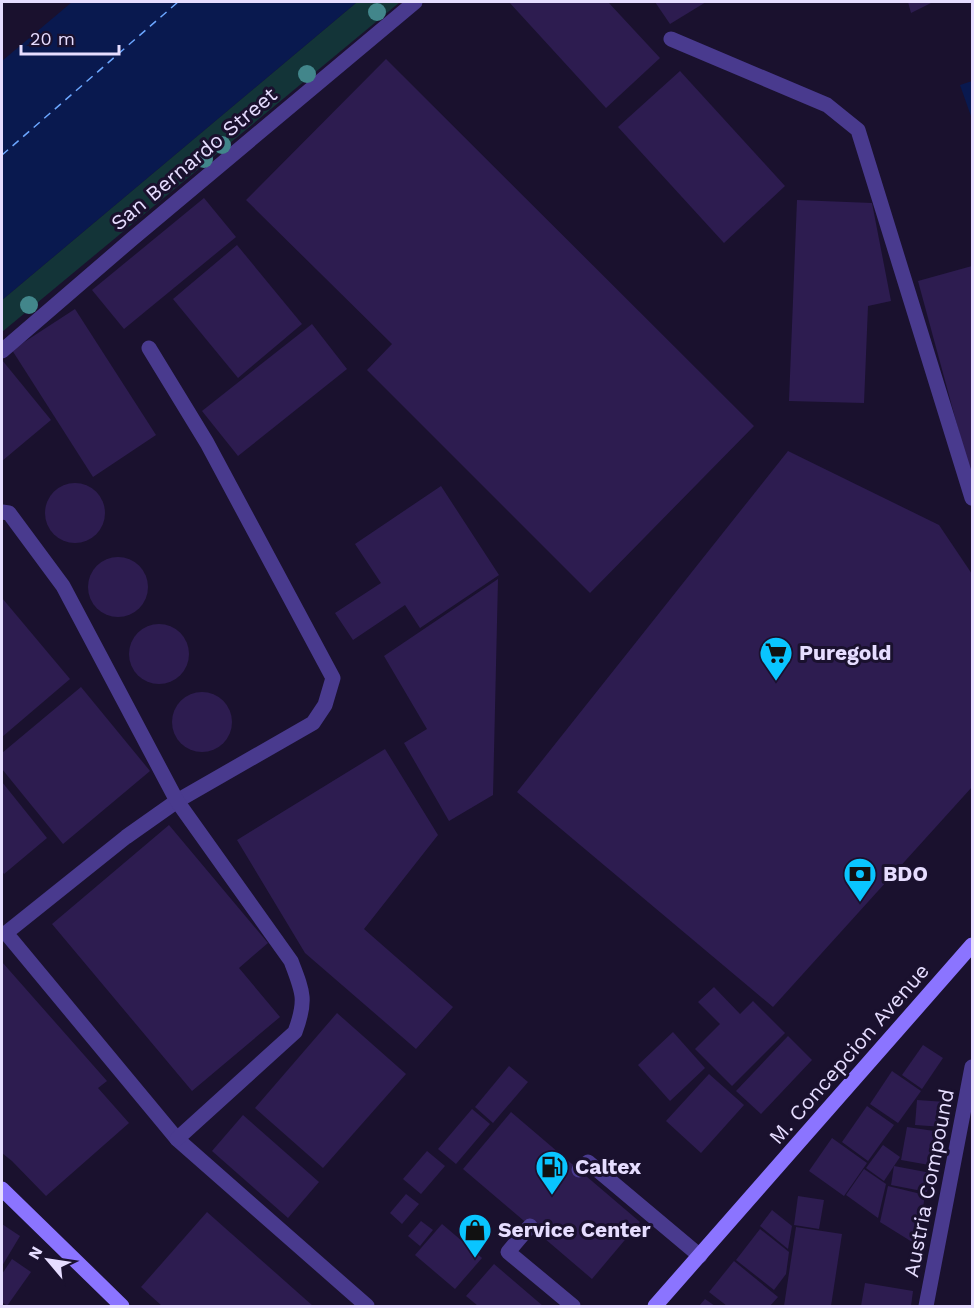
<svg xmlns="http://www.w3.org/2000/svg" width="974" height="1308" viewBox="0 0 974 1308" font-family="'Work Sans',sans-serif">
<rect width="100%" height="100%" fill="#1a112e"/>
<!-- green -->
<path fill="#133438" d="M357 2H400L2 332V300Z"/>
<!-- water -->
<g fill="#09194f">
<path d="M72 2H357L2 300V61Z"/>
<path d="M972 81V119L960 85Z"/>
</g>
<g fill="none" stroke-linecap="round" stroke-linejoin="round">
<!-- ferry -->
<path stroke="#6ba6ff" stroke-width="1.5" stroke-dasharray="8 6" stroke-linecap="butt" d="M2 155 178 2"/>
</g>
<!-- building -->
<g fill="#2d1c50">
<path d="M509 2H608L660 58 606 108Z"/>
<path d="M655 2H706L670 24Z"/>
<path d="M908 2H933L911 13Z"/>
<path d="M386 59 754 426 590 593 367 370 392 344 246 200Z"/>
<path d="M680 71 785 186 724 243 618 127Z"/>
<path d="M204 198 236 237 124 329 92 290Z"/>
<path d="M797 200 872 203 891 301 868 306 864 403 789 401Z"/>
<path d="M237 245 302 324 238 378 173 299Z"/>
<path d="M972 266V480L918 281Z"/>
<path d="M75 309 156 435 93 477 12 350Z"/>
<path d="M312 324 347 369 238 456 202 411Z"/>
<path d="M2 360 51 420 2 461Z"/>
<path d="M788 451 939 525 972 574V787L773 1007 517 792Z"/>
<circle cx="75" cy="513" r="30"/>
<path d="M441 486 499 575 420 628 405 605 353 640 335 613 381 583 355 544Z"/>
<circle cx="118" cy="587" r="30"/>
<path d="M498 579 493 795 449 821 404 743 427 729 384 656Z"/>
<path d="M2 598 70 679 2 737Z"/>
<circle cx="159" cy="654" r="30"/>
<path d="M81 687 150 771 63 844 2 769V753Z"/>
<circle cx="202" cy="722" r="30"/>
<path d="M385 749 438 835 364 929 453 1007 416 1049 305 953 237 840Z"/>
<path d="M2 782 47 838 4 874 2 871Z"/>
<path d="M169 825 268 943 239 968 280 1017 192 1091 52 924Z"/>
<path d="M2 962 107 1081 98 1088 129 1123 46 1196 12 1161 2 1153Z"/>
<path d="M714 987 740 1014 753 1001 785 1033 732 1086 695 1049 720 1024 698 1002Z"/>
<path d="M337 1013 406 1074 323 1168 255 1108Z"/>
<path d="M673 1032 705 1068 670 1101 638 1065Z"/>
<path d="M788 1036 812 1060 761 1114 736 1091Z"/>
<path d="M923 1045 943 1058 922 1089 902 1075Z"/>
<path d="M509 1066 528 1082 493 1123 475 1107Z"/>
<path d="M892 1071 921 1091 898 1123 870 1104Z"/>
<path d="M709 1074 744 1105 701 1153 666 1121Z"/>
<path d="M917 1100 946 1102 944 1127 915 1125Z"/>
<path d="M867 1106 894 1125 868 1161 842 1142Z"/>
<path d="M472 1109 490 1124 456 1164 438 1149Z"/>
<path d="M511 1112 640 1222 592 1279 463 1169Z"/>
<path d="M243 1115 319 1182 288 1218 212 1151Z"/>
<path d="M907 1127 941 1132 935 1166 901 1160Z"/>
<path d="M832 1138 867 1163 844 1196 809 1171Z"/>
<path d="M883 1145 900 1157 884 1181 866 1168Z"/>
<path d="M427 1151 445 1166 421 1194 403 1179Z"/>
<path d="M894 1166 931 1173 927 1192 891 1185Z"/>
<path d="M864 1169 886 1184 878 1218 846 1195Z"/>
<path d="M888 1186 925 1195 917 1245 880 1222Z"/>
<path d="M406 1194 419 1204 402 1224 390 1213Z"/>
<path d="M798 1196 824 1200 819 1229 794 1225Z"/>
<path d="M772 1210 792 1226 788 1249 760 1226Z"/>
<path d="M207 1212 313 1306H162L141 1287Z"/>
<path d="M421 1221 433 1230 420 1246 408 1236Z"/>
<path d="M2 1224 20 1236 2 1266Z"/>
<path d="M442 1224 482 1258 455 1289 415 1255Z"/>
<path d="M796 1227 842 1234 831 1306H784Z"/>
<path d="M760 1229 789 1252 786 1274 774 1290 736 1260Z"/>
<path d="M12 1259 31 1272 7 1306 2 1302V1274Z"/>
<path d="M734 1261 778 1297 770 1306H727L709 1292Z"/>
<path d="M494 1264 543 1306H478L466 1296Z"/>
<path d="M865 1283 913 1291 911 1306H861Z"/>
<path d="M705 1299 715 1306H699Z"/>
</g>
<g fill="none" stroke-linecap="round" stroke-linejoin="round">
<!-- lane -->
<g stroke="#493a8e" stroke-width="15">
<path d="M671 39 827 105 858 130 972 498"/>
<path d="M149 348 207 443 333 678 325 705 313 723 177 801 126 837 6 933 177 1139 367 1306"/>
<path d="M2 512 9 513 63 586 177 801 291 961C303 992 307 1000 295 1032L177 1139"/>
<path d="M579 1170 588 1162 700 1256"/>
<path d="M530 1226 508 1252 573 1306"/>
</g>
<!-- street -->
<g stroke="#493a8e" stroke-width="15">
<path d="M2 351 132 239 415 2"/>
<path d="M926 1306 972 1067"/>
</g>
<!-- secondary -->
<g stroke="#8b74ff" stroke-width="15">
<path d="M2 1189 122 1306"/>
<path d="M655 1306 972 945"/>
</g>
</g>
<!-- trees -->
<g fill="#42868b">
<circle cx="377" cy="12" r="9"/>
<circle cx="307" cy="74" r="9"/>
<circle cx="222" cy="145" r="9"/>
<circle cx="204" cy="159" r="9"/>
<circle cx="29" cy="305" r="9"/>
</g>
<!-- icons -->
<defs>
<g id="supermarket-pin" transform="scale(1.725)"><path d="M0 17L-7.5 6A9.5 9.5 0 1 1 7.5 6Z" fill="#09c5ff" stroke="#1a112e"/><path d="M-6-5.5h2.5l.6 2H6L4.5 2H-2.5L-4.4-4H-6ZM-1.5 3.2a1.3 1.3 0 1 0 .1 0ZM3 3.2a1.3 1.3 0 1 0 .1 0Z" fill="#111"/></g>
<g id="bank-pin" transform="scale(1.725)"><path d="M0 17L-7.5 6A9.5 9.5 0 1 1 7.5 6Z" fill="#09c5ff" stroke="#1a112e"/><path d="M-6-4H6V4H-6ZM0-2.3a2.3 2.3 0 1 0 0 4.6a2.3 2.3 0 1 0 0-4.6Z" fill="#111"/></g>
<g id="fuel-pin" transform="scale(1.725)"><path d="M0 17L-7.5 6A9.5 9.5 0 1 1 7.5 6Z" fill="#09c5ff" stroke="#1a112e"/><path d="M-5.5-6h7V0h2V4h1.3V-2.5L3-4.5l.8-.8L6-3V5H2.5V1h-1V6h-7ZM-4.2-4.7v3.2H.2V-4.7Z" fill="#111"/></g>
<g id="shop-pin" transform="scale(1.725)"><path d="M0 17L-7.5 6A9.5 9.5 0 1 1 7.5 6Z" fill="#09c5ff" stroke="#1a112e"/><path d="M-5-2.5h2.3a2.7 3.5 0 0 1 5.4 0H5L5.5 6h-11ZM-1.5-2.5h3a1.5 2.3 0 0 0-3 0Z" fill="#111"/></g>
</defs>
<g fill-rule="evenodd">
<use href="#supermarket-pin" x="776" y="653"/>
<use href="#bank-pin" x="860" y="874"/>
<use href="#fuel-pin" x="552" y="1167"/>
<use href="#shop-pin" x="475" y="1230"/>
</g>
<g text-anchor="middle" stroke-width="6" stroke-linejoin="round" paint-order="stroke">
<!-- street labels -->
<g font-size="21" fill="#e6ddff" stroke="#1a112e">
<text transform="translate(194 159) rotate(-40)" y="7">San Bernardo Street</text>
<text transform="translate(849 1054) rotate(-49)" y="7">M. Concepcion Avenue</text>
<text transform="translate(929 1183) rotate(-79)" y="7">Austria Compound</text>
</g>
<!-- poi labels -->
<g font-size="21" font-weight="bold" fill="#e6ddff" stroke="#1a112e" text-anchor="start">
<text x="799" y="660">Puregold</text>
<text x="883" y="881">BDO</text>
<text x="575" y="1174">Caltex</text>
<text x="498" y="1237">Service Center</text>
</g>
</g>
<!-- border -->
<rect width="974" height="1308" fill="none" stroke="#e6ddff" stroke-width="6"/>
<!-- north arrow -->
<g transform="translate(48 1260) rotate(299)" stroke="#1a112e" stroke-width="4.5" paint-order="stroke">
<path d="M0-4.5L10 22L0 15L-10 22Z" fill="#e6ddff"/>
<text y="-9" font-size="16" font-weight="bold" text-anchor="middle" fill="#e6ddff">N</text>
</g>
<!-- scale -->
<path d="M21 45v9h98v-9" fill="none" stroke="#e6ddff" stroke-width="3"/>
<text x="30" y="45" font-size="18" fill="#e6ddff" stroke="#1a112e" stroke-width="4.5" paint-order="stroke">20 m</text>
</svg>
